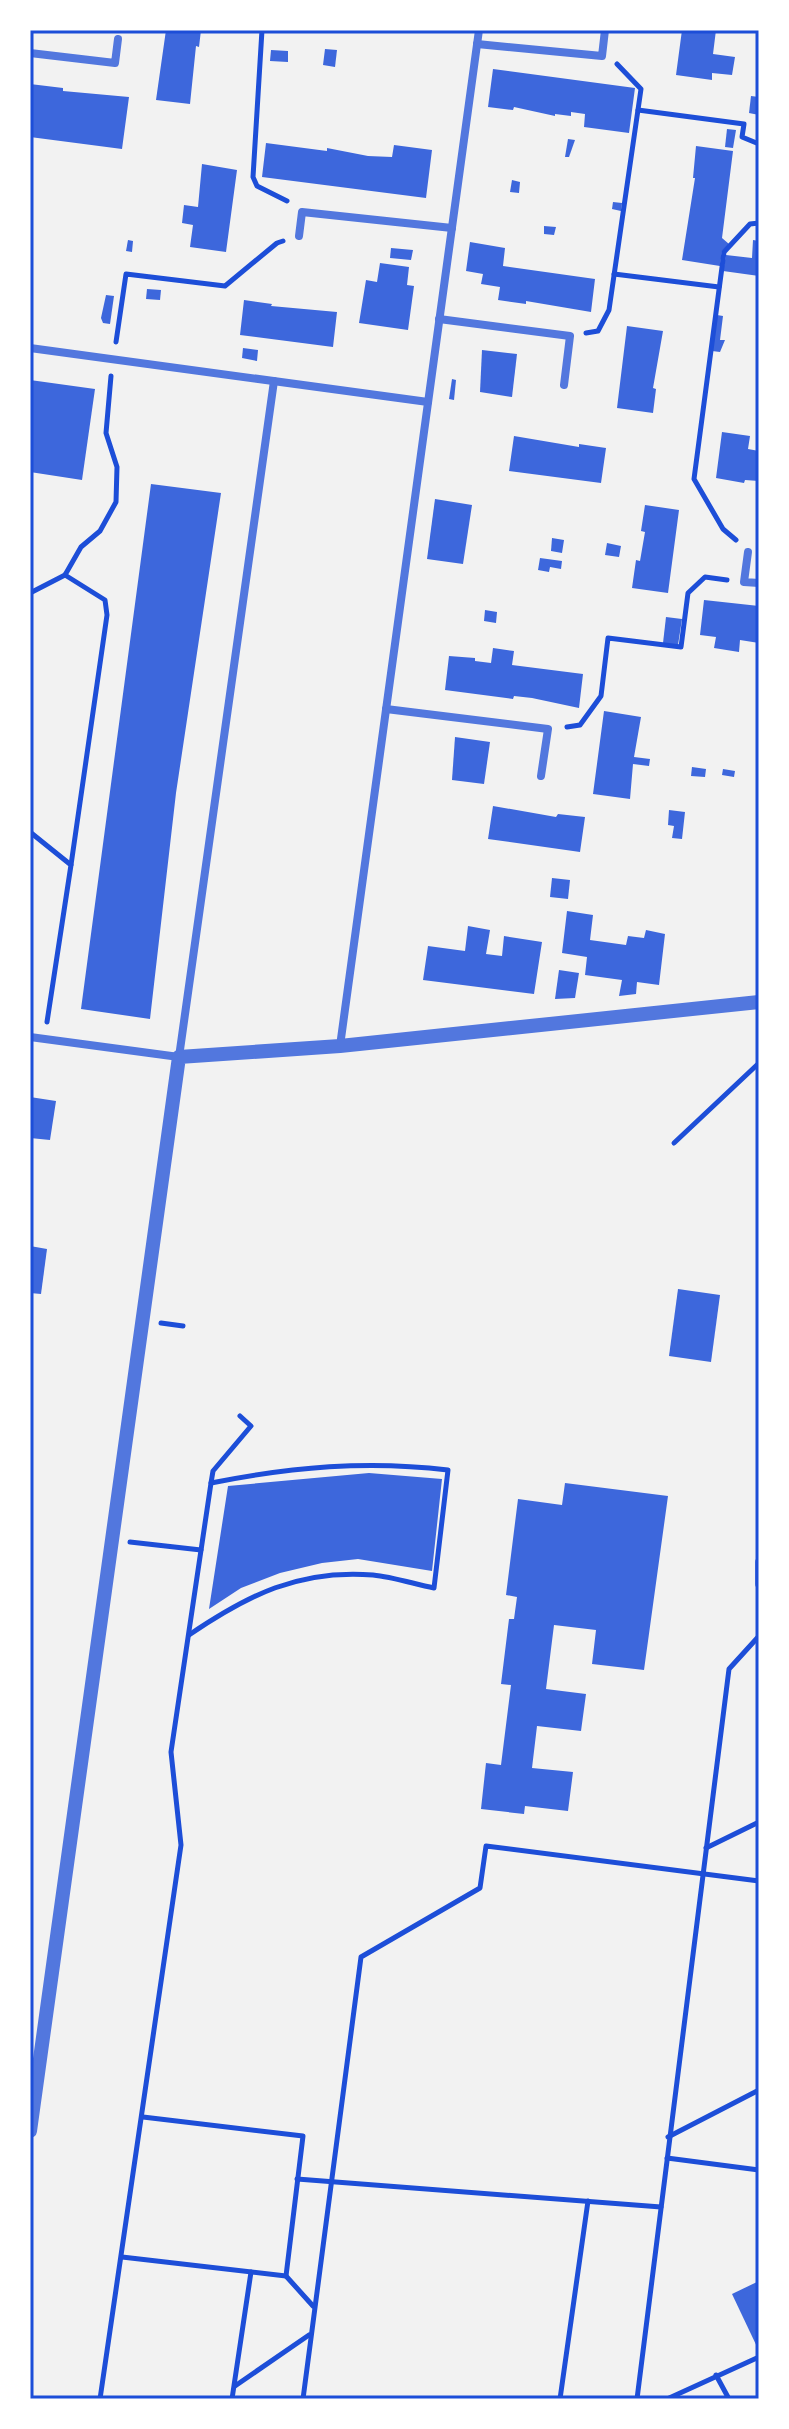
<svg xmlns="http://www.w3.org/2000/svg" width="789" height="2429" viewBox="0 0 789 2429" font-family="'Public Sans',sans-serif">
<rect width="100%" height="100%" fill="#f2f2f2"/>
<!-- building -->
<g fill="#3d67dc">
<path d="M166 30H201L199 47 196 46 190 104 156 100Z"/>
<path d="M682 30H716L713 54 735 57 732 75 712 73V80L676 75Z"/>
<path d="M325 49 337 50 335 67 323 65Z"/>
<path d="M271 50 288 51V62L270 61Z"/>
<path d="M493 69 635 88 629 133 584 127 585 114 571 112V116L555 114V116L514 107 513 110 488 107Z"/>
<path d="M30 84 63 88V91L129 97 122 149 30 137Z"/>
<path d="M751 96 759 97V115L749 113Z"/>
<path d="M727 129 736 130 733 148 725 147Z"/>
<path d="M568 139 575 140 569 157H565Z"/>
<path d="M266 143 327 151V148L368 156 392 157 394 145 432 150 426 198 262 177Z"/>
<path d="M696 146 733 151 722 238 729 244 722 251 720 266 682 260 695 178H693Z"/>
<path d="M202 164 237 170 226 252 190 247 193 225 182 223 184 205 198 207Z"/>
<path d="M512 180 520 182 519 193 510 192Z"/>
<path d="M613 202 622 203 621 211 612 209Z"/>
<path d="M544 226 556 227 554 235 544 234Z"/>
<path d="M128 240 133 241 132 252 126 251Z"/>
<path d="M753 240 759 241V276L723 271 726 255 752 258Z"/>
<path d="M470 242 505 248 503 266 595 279 591 312 526 301V304L498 300 500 287 481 284 483 274 466 271Z"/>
<path d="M391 248 413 250 411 260 390 258Z"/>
<path d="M380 263 409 267 407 285 414 286 408 330 359 323 366 280 377 282Z"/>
<path d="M147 289 161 290 160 300 146 299Z"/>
<path d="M106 295 114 296 110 324 103 323 101 318Z"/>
<path d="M244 300 272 304 271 306 337 312 333 347 240 335Z"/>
<path d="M717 315 723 316 720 340H725L720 352 712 351Z"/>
<path d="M627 326 663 331 653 388 656 389 653 413 617 408Z"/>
<path d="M243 348 258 350 257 361 242 358Z"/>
<path d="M482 350 517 354 512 397 480 392Z"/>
<path d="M452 379 456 380 454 400 449 399Z"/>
<path d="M30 380 95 389 82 480 30 472Z"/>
<path d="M722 432 750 436 748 449 759 451V481L745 480 744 483 716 478Z"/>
<path d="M514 436 579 447V444L606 448 601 483 509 471Z"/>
<path d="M151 484 221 493 176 793 150 1019 81 1009Z"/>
<path d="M435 499 472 505 463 564 427 559Z"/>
<path d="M645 505 679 510 668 593 632 588 636 560 640 561 645 532 641 531Z"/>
<path d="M552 538 564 540 562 553 551 551Z"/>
<path d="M607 543 621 546 619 557 605 555Z"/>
<path d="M540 558 562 561 561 569 550 567 549 572 538 570Z"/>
<path d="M704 600 759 606V643L740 640 739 652 714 648 716 637 700 635Z"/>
<path d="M485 610 497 612 496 623 484 621Z"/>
<path d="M666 617 682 619 678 645 663 643Z"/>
<path d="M493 648 514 651 512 665 583 674 579 708 532 698 514 696 513 699 445 690 449 656 475 658V661L491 663Z"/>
<path d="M604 711 641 717 634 757 650 759 649 766 633 764 630 799 593 794Z"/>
<path d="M455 737 490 742 484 784 452 780Z"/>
<path d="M692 767 706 769 705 777 691 776Z"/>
<path d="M723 769 735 771 734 777 722 775Z"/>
<path d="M493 806 556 817 558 814 585 817 580 852 488 839Z"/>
<path d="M669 810 685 812 682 839 672 838 674 826 668 825Z"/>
<path d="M552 878 570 880 568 899 550 897Z"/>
<path d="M567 911 593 915 590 940 626 945 628 936 644 938 646 930 665 934 659 985 637 982 636 994 619 996 622 980 585 975 587 957 562 953Z"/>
<path d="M468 926 490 930 486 954 502 956 504 936 542 942 534 994 423 980 428 946 465 951Z"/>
<path d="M559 970 579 973 575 998 555 999Z"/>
<path d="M30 1097 56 1101 50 1140 30 1138Z"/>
<path d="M30 1246 47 1249 41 1294 30 1293Z"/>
<path d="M678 1289 720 1295 711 1362 669 1356Z"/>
<path d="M369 1473 442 1479 432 1571 358 1559 322 1563 280 1573 241 1588 209 1609 228 1486Z"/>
<path d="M565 1483 668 1496 644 1670 592 1664 596 1630 554 1625 546 1689 586 1694 581 1731 537 1726 532 1768 573 1772 568 1811 525 1806 524 1814 481 1809 486 1763 501 1765 511 1685 501 1684 509 1619H514L517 1597 506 1595 518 1499 562 1505Z"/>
<path d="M759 2281V2351L732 2294Z"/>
</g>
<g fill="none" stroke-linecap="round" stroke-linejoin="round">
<!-- path -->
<g stroke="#1d4ed8" stroke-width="5">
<path d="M262 30 253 177 257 186 287 201"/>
<path d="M638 110 744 124 742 137 759 144"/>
<path d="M614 274 719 287"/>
<path d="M586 333 598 331 609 310 641 89 617 64"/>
<path d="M116 342 126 274 225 286 277 243 283 241"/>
<path d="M736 540 723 529 694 479 724 252 750 224 759 223"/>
<path d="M65 575 105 600 107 615 71 865"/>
<path d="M30 593 65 575 81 547 100 531 116 502 117 467 106 433 111 376"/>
<path d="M567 727 580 725 601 696 608 638 681 647 688 593 705 577 727 580"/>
<path d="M30 832 71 865 47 1022"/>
<path d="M674 1143 759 1063"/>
<path d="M161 1323 183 1326"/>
<path d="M130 1542 201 1550"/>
<path d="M189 1635C248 1595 299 1569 373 1575 393 1577 414 1584 434 1588L448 1470C367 1460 291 1467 211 1483"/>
<path d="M706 1848 759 1822"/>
<path d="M668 2137 759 2090"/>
<path d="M667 2158 759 2170"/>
<path d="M297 2179 661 2207"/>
<path d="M122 2257 286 2276 303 2136 143 2117"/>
<path d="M286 2276 313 2306"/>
<path d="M716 2375 729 2399"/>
<path d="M235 2386 309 2335"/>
<path d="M100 2399 181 1845 171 1752 211 1483 213 1471 251 1426 240 1416"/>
<path d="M232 2399 251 2272"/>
<path d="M303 2399 361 1957 480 1888 486 1846 759 1881"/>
<path d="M560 2399 588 2201"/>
<path d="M637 2399 729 1669 759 1636"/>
<path d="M667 2399 759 2357"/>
</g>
<!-- minor -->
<g stroke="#5277de" stroke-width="8">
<path d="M477 44 602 56 605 30"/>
<path d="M30 53 115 63 118 39"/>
<path d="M299 236 302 212 452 228"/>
<path d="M439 319 570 336 564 385"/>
<path d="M30 348 428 402"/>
<path d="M748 552 744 582 759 583"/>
<path d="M386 709 548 729 541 776"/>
<path d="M30 1037 179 1057 274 381"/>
<path d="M340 1046 479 30"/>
<path d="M759 1562V1584"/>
</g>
<!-- tertiary -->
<path stroke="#5277de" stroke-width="14" d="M30 2131 179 1057 340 1046 759 1002"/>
</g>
<!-- border -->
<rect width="789" height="2429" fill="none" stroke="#ffffff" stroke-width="64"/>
<rect x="32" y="32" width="725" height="2365" fill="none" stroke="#1d4ed8" stroke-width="3"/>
</svg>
